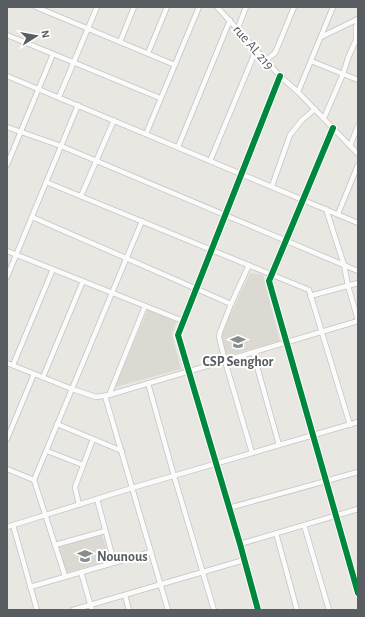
<svg xmlns="http://www.w3.org/2000/svg" width="365" height="617" viewBox="0 0 365 617" font-family="'Alegreya Sans',sans-serif">
<rect width="100%" height="100%" fill="#e8e7e2"/>
<!-- education -->
<g fill="#dbd9d1">
<path d="M250 273 263 275 280 341 227 356 220 337Z"/>
<path d="M148 309 176 322 172 335 181 369 115 387Z"/>
<path d="M102 535 110 560 66 573 59 547Z"/>
</g>
<g fill="none" stroke-linecap="round" stroke-linejoin="round">
<!-- minor casing -->
<g stroke="#c4c4c3" stroke-width="6">
<g id="minor">
<path d="M36 7 175 65"/>
<path d="M217 7 280 76 298 92 358 154"/>
<path d="M238 28 246 7"/>
<path d="M7 35 160 98"/>
<path d="M321 37 358 19"/>
<path d="M120 42 134 7"/>
<path d="M148 53 167 7"/>
<path d="M266 60 275 53 278 46 294 7"/>
<path d="M311 61 358 80"/>
<path d="M7 76 358 223"/>
<path d="M298 92 333 7"/>
<path d="M59 97 97 7"/>
<path d="M324 118 343 74 348 58 356 40V28L358 19"/>
<path d="M7 127 61 146 358 271"/>
<path d="M333 128 269 281 358 593"/>
<path d="M146 134 199 7"/>
<path d="M350 146 358 126"/>
<path d="M178 147 230 20"/>
<path d="M210 161 256 50"/>
<path d="M7 165 53 54"/>
<path d="M46 182 309 290 350 425"/>
<path d="M272 186 290 135 302 120 315 109"/>
<path d="M81 196 114 120"/>
<path d="M326 209 344 265 348 286 358 320"/>
<path d="M338 214 358 165"/>
<path d="M32 217 231 304"/>
<path d="M7 251 183 321"/>
<path d="M249 265 231 304 220 332 219 337 225 361 252 453"/>
<path d="M7 277 78 105"/>
<path d="M310 296 358 283"/>
<path d="M253 352 279 445"/>
<path d="M7 363 72 389 96 397 109 395 358 321"/>
<path d="M13 365 53 269"/>
<path d="M43 377 83 281"/>
<path d="M148 383 174 476 214 610"/>
<path d="M109 395 145 306"/>
<path d="M105 396 168 610"/>
<path d="M57 424 122 451"/>
<path d="M7 439 34 374"/>
<path d="M47 451 83 465"/>
<path d="M7 469 34 480"/>
<path d="M97 499 114 562"/>
<path d="M79 505 75 487 93 439"/>
<path d="M229 508 358 472"/>
<path d="M13 525 37 610"/>
<path d="M304 525 329 610"/>
<path d="M7 527 132 488 358 422"/>
<path d="M276 533 297 610"/>
<path d="M240 544 358 509"/>
<path d="M55 545 105 531"/>
<path d="M81 572 92 610"/>
<path d="M65 576 34 480 142 221"/>
<path d="M30 587 151 552"/>
<path d="M125 595 129 610"/>
<path d="M73 610 244 560"/>
<path d="M258 610 240 544 178 335 280 76"/>
</g>
</g>
<!-- minor -->
<use href="#minor" stroke="#fcfbfb" stroke-width="4.5"/>
<!-- cycleway casing -->
<g stroke="#fff" stroke-width="8">
<g id="cycleway">
<path d="M333 128 269 281 358 593"/>
<path d="M258 610 240 544 178 335 280 76"/>
</g>
</g>
<!-- cycleway -->
<use href="#cycleway" stroke="#00873e" stroke-width="6"/>
</g>
<!-- icons -->
<defs>
<g id="school-bare" transform="scale(1.2)"><path d="M0-5L7-2L0 1L-7-2ZM-4 1L0 2.5L4 1V4Q0 6-4 4Z" fill="#8a8d8e" stroke="#fff" stroke-width="2.5" paint-order="stroke"/></g>
</defs>
<g fill-rule="evenodd">
<use href="#school-bare" x="238" y="342"/>
<use href="#school-bare" x="85" y="556"/>
</g>
<g text-anchor="middle" stroke-width="4" stroke-linejoin="round" paint-order="stroke">
<!-- street labels -->
<g font-size="14" fill="#575d61" stroke="#fff">
<text transform="translate(254 47) rotate(49)" y="5">rue AL 219</text>
</g>
<!-- poi labels -->
<g font-size="14" font-weight="bold" fill="#575d61" stroke="#fff">
<text x="238" y="366">CSP Senghor</text>
<text x="97" y="561" text-anchor="start">Nounous</text>
</g>
</g>
<!-- border -->
<rect width="365" height="617" fill="none" stroke="#575d61" stroke-width="16"/>
<!-- north arrow -->
<g transform="translate(36 36) rotate(79)" stroke="#ffffff" stroke-width="3" paint-order="stroke">
<path d="M0-3L7 15L0 10L-7 15Z" fill="#575d61"/>
<text y="-6" font-size="11" font-weight="bold" text-anchor="middle" fill="#575d61">N</text>
</g>
</svg>
